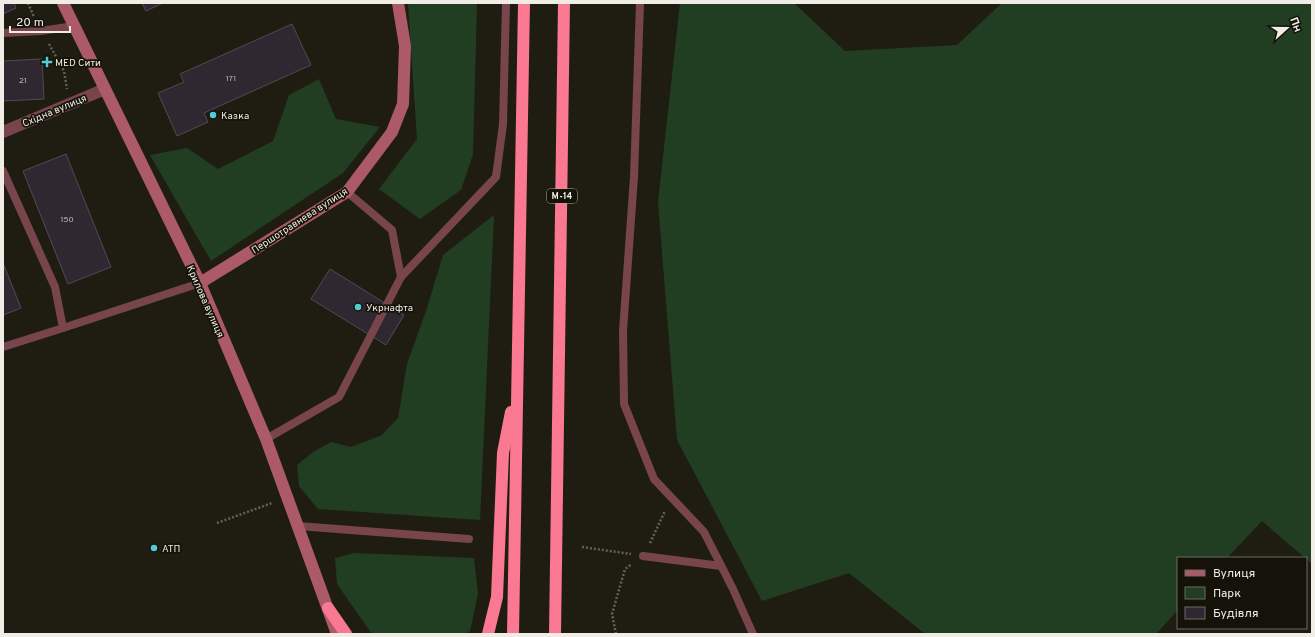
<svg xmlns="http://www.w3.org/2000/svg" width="1315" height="637" viewBox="0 0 1315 637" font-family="Overpass,sans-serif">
<rect width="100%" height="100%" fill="#1f1d11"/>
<!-- green -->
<g fill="#213e22">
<path d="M408 3H477L473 154 461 190 420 219 379 189 417 139Z"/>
<path d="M680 3H794L845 51 957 45 1002 3H1312V564L1262 521 1227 558H1178V610L1156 634H925L849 573 762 601 677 440 658 202Z"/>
<path d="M319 79 336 119 380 127 343 173 211 261 150 155 187 148 218 169 273 141 289 95Z"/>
<path d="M494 215 480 520 318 509 299 486 297 465 313 452 331 442 351 447 382 435 398 418 407 364 427 308 443 255Z"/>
<path d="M354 553 474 558 478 594 470 631 464 634H372L337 584 335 558Z"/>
</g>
<!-- building -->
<g fill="#302831" stroke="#524954">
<path d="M3 3H14L16 8 3 14Z"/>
<path d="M142 3H163L146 11Z"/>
<path d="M292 24 311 65 204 113 208 122 177 136 158 93 184 82 180 74Z"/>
<path d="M42 59 44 99 3 101V61Z"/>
<path d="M66 154 111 267 68 284 23 171Z"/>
<path d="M3 263 21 308 3 315Z"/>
<path d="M330 269 404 315 386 345 311 299Z"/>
</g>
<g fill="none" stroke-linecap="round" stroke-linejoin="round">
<!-- path -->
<g stroke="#646257" stroke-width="2.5" stroke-dasharray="2 2" stroke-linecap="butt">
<path d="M28 3 34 17"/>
<path d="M49 44 64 71 67 89"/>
<path d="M217 523 272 503"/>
<path d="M650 543 665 511"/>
<path d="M582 547 631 554"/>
<path d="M616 634 612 614 625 569 632 564"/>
</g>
<!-- lane -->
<g stroke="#79454d" stroke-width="8">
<path d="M640 3 634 177 623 331 624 404 654 479 704 532 733 589 753 634"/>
<path d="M3 33 41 31 74 26"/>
<path d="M3 171 55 287 63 328 3 347"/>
<path d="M347 192 392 230 401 277"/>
<path d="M63 328 200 283"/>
<path d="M266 439 339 397 401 277 496 177 503 124 506 3"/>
<path d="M298 526 469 539"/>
<path d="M643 556 721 566"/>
</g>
<!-- street -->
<path stroke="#79454d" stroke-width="12" d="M3 132 105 89"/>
<!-- secondary -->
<g stroke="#ad5a68" stroke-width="12">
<path d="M63 3 200 283 266 439 337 634"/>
<path d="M200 283 347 192 392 132 403 104 405 46 398 3"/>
</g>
<!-- highway -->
<g stroke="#fa7891" stroke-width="12">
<path d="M328 608 346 634"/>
<path d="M488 634 497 597 503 453 511 412"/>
<path d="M513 634 524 3"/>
<path d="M555 634 564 3"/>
</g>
</g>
<!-- markers -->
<g fill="#52cbd7" stroke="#151309" stroke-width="1.5">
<path d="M45 56h4v4h4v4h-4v4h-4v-4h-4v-4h4z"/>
<circle cx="213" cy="115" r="4"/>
<circle cx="358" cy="307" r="4"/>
<circle cx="154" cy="548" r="4"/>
</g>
<g text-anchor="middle" stroke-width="3.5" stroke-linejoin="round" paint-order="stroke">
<!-- number labels -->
<g font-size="8" fill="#bfbcb9">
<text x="231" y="81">171</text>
<text x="23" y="83">21</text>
<text x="67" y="222">150</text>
</g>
<!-- shield labels -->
<rect fill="#151309" stroke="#aeaca4" stroke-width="1" x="547" y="189" width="30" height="14" rx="3"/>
<g font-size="9" font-weight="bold" fill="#efede6">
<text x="562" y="199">М-14</text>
</g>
<!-- poi labels -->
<g font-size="10" fill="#efede6" stroke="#151309" text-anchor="start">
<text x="55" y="66">MED Сити</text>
<text x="221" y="119">Казка</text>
<text x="366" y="311">Укрнафта</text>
<text x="162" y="552">АТП</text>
</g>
<!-- street labels -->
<g font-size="10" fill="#efede6" stroke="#151309">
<text transform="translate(54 110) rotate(-23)" y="4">Східна вулиця</text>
<text transform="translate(299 220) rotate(-33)" y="4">Першотравнева вулиця</text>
<text transform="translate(206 301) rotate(66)" y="4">Крилова вулиця</text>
</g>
</g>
<!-- border -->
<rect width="1315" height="637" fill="none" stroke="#efede6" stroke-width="8"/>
<!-- legend -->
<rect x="1177" y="557" width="130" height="72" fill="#151309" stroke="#6c6a61"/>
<rect x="1185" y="570" width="20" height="6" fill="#ad5a68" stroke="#6c6a61"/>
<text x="1213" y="577" font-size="12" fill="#efede6">Вулиця</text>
<rect x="1185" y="587" width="20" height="12" fill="#213e22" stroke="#6c6a61"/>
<text x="1213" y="597" font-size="12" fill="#efede6">Парк</text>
<rect x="1185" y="607" width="20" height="12" fill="#302831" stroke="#6c6a61"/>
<text x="1213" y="617" font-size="12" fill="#efede6">Будівля</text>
<!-- north arrow -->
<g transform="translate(1287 28) rotate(69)" stroke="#151309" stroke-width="3" paint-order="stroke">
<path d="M0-3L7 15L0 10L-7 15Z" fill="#efede6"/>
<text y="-6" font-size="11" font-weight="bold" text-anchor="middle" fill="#efede6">Пн</text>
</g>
<!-- scale -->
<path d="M10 26v6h60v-6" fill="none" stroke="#efede6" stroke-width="2"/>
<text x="16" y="26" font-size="12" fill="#efede6" stroke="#151309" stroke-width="3" paint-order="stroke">20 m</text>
</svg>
